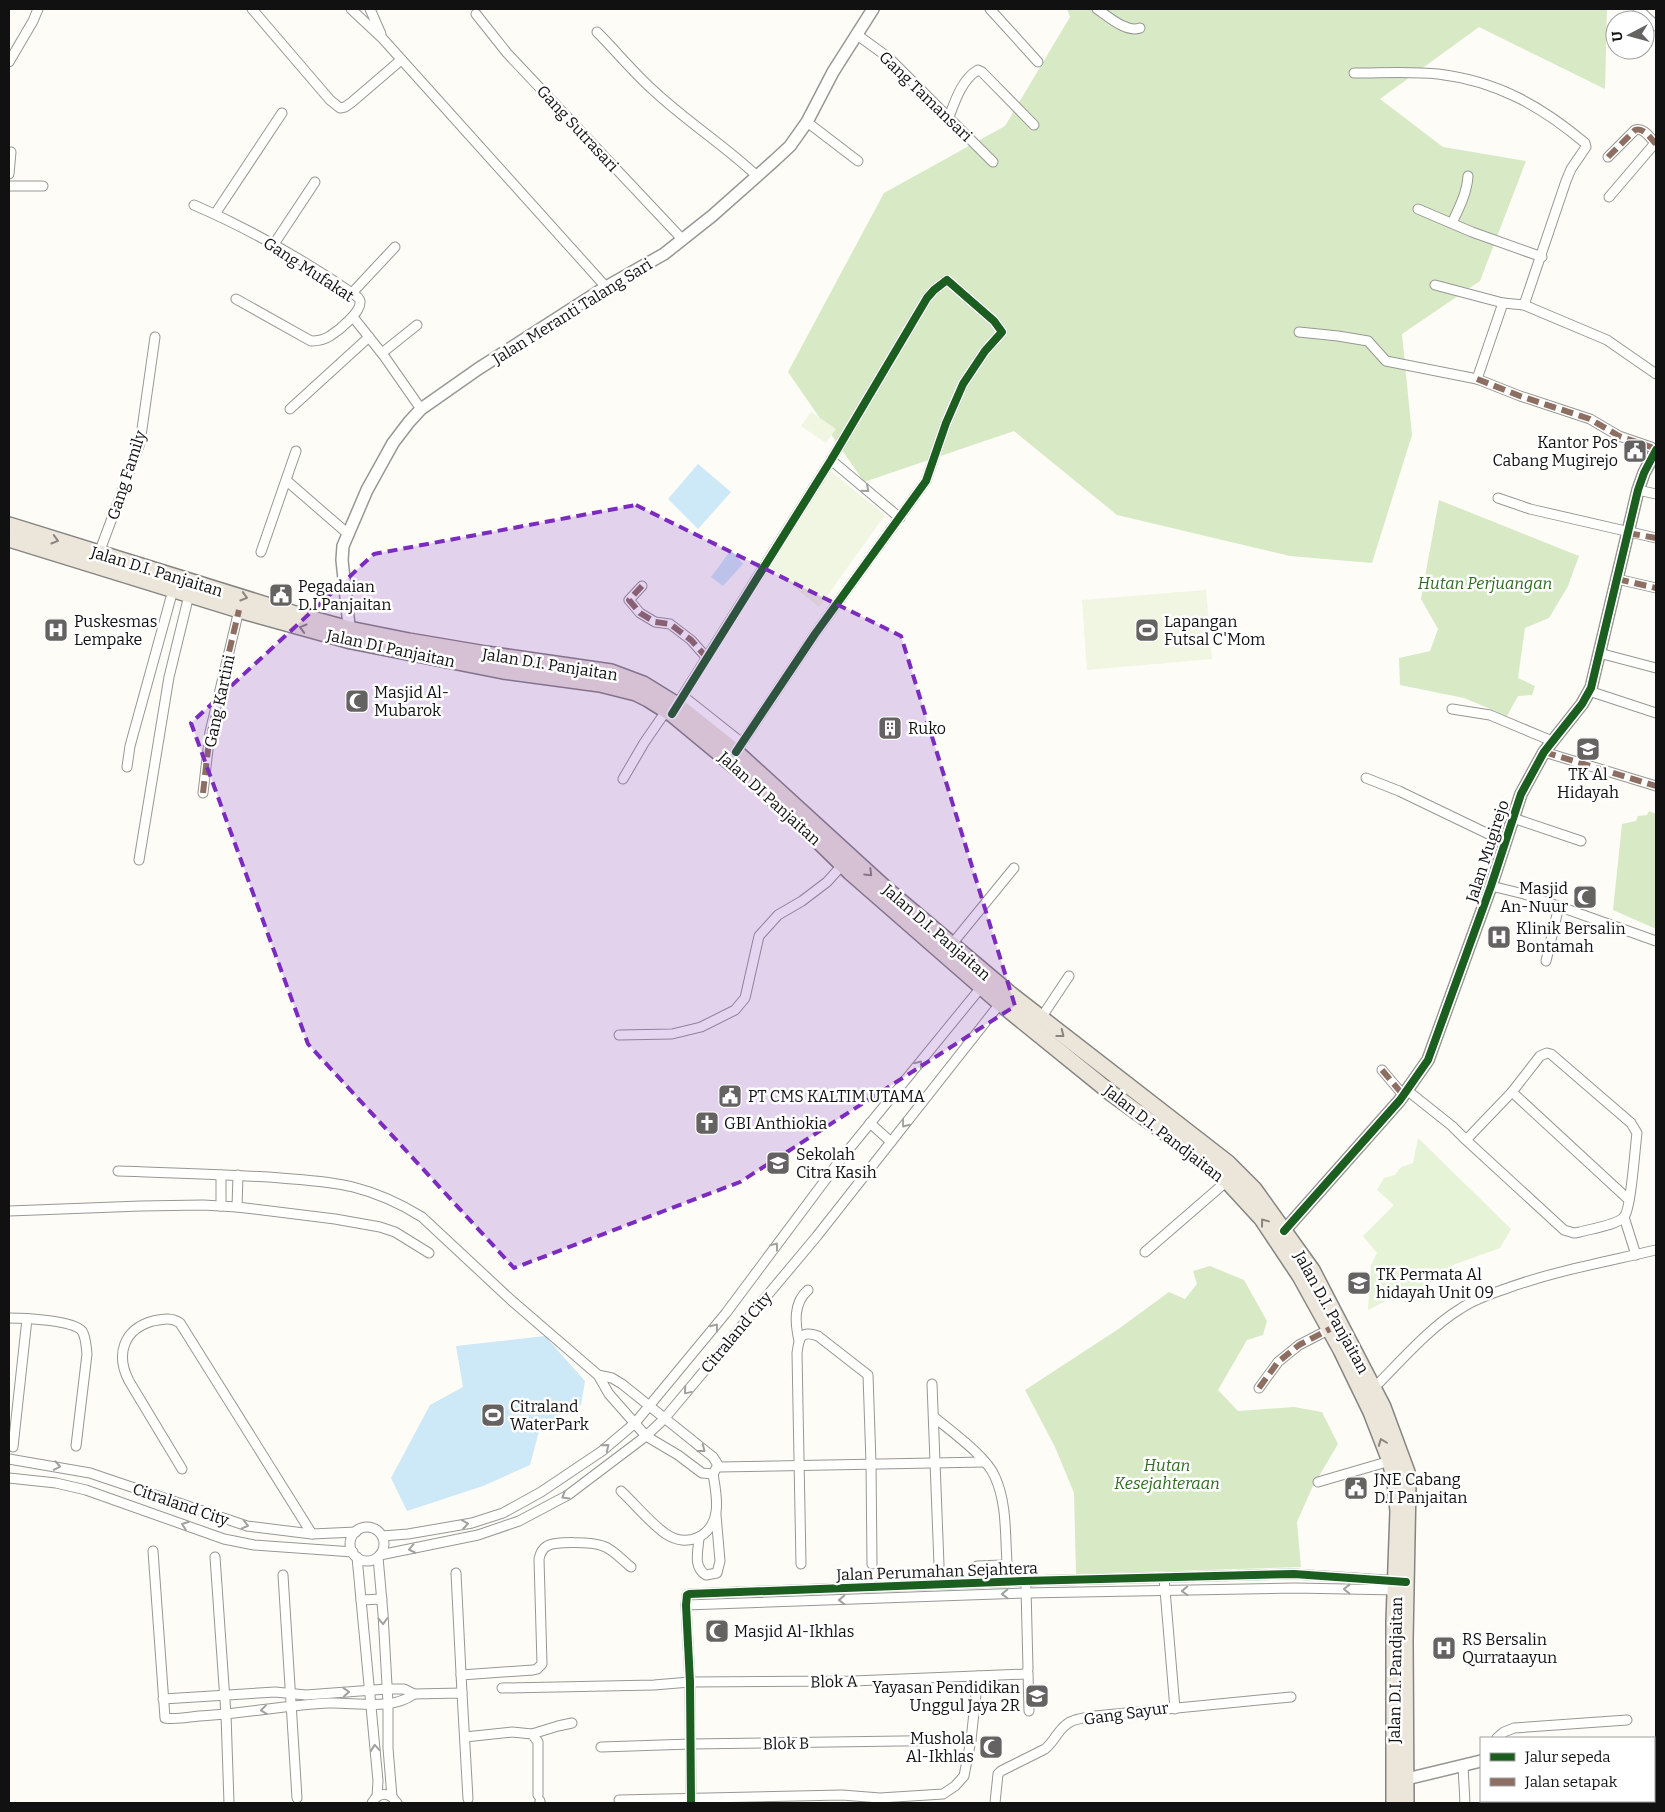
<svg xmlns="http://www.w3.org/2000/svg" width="1665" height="1812" viewBox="0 0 1665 1812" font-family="Bitter,serif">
<rect width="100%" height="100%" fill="#fdfcf7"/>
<!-- green -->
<path fill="#e7f3d7" d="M1418 1138 1511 1229 1500 1248 1453 1265 1407 1304 1397 1295 1368 1310 1371 1265 1377 1253 1363 1236 1394 1205 1377 1190 1384 1178 1395 1175 1401 1167 1413 1163Z"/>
<!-- forest -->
<g fill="#d8eac5">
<path d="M1067 9H1607L1605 89 1479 27 1380 99 1443 147 1526 161 1480 281 1402 334 1412 435 1372 563 1290 556 1117 515 1014 431 864 482 788 372 884 193 1005 126 1070 17Z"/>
<path d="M1439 500 1579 556 1568 586 1549 618 1525 628 1518 678 1535 686 1532 695 1518 696 1507 716 1464 698 1400 685 1399 658 1430 651 1438 629 1421 599Z"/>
<path d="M1649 811 1656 814V929L1613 910 1622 824 1636 821 1638 816 1647 815Z"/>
<path d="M1210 1266 1244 1280 1267 1321 1263 1335 1247 1340 1218 1390 1238 1411 1294 1407 1322 1412 1338 1444 1312 1488 1297 1522 1301 1567 1076 1574 1074 1493 1055 1447 1025 1390 1117 1330 1169 1292 1185 1299 1197 1284 1193 1271Z"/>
</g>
<!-- pitch -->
<g fill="#f0f6e1">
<path d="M811 412 836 429 826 443 801 426Z"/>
<path d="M829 470 885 515 819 607 770 567Z"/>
<path d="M1206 590 1212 659 1087 670 1082 600Z"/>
</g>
<!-- water -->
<g fill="#cde8f7">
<path d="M698 464 731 492 698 529 668 499Z"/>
<path d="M731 550 743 564 723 586 711 577Z"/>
<path d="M545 1336 585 1381 581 1405 541 1424 530 1465 483 1486 407 1511 391 1478 430 1405 463 1387 456 1346Z"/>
</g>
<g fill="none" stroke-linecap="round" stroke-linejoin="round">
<!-- minor casing -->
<g stroke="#979795" stroke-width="11">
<g id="minor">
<path d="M252 9 330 100 340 108 345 107 352 102 401 60"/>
<path d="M351 9 383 39 606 287"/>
<path d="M370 9 381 34"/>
<path d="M990 9 1038 62"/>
<path d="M1097 9C1108 16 1126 33 1140 28"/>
<path d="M1638 9 1656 26"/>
<path d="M476 14 507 53 683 240"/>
<path d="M597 32C616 51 633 72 653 90 686 121 724 145 757 176"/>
<path d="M856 34 889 58 993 162"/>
<path d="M9 62 33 21 38 9"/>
<path d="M1354 73C1382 73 1411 71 1438 74 1497 81 1541 106 1585 143L1586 147 1571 169 1566 181 1524 305 1607 340 1656 374"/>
<path d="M949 117C955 101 962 79 978 70L982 72 1034 125"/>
<path d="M807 122 858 161"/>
<path d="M1608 157 1635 130C1644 127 1650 138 1656 144"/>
<path d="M9 174 11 152"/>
<path d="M9 186H43"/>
<path d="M1609 197 1656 142"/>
<path d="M194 205C250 229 302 259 352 293 355 295 359 297 360 301 362 312 338 331 330 336 324 340 318 341 311 341L236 299"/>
<path d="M1418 209 1472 232 1542 257"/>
<path d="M215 214 282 113"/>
<path d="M1452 223C1459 208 1467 193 1468 176"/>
<path d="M274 244 315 182"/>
<path d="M1435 285 1503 303 1524 305"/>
<path d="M352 293 395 247"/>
<path d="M353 317 384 356 421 409"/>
<path d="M1299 332 1338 336 1368 341 1386 361 1477 379 1520 396 1590 419 1619 436 1651 447 1656 451"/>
<path d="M382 353 417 325"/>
<path d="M1477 379 1503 303"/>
<path d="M290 409 369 337"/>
<path d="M831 460 900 518"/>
<path d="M287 481 347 533"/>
<path d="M1638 490 1656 494"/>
<path d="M1498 498 1530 509 1656 538"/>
<path d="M261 552 296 451"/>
<path d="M99 553 140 443 155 337"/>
<path d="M1617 579 1656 588"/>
<path d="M642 586 629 600 640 613 655 622 670 624 691 640 707 658"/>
<path d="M1599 653 1656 668"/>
<path d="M1589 691 1656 713"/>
<path d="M683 696 741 742"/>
<path d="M675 708 831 460 927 298 934 290 947 280 994 321 1002 332 985 351 963 384 946 423 926 481 815 634 736 752"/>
<path d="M1452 709 1490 715 1552 741"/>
<path d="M1544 752 1656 786"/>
<path d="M127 767 130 746 173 590"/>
<path d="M1366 778 1399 791 1505 842"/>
<path d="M623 779 644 743 666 711"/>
<path d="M203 793 210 732 239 610"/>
<path d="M1513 818 1581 841"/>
<path d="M139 860 169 677 189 595"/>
<path d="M1491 886 1524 894 1656 941"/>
<path d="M952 944 1014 868"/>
<path d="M1546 961 1559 906"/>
<path d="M1041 1018 1069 976"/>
<path d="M619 1035 672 1034 701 1027 735 1010 745 998 759 936 778 915 802 901 827 882 845 862"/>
<path d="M1382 1070 1404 1096"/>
<path d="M1408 1091 1452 1126 1466 1140 1564 1230 1574 1233 1580 1232C1590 1229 1617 1225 1624 1217 1631 1210 1635 1147 1637 1133L1631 1123 1551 1054 1547 1053 1540 1056 1512 1092 1466 1140"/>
<path d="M1512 1092 1629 1200"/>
<path d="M870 1123 891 1142"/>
<path d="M118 1171C172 1173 227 1174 281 1178 305 1180 329 1181 353 1187 377 1193 401 1204 422 1217L511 1300 598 1375 609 1394 646 1436 678 1455 702 1473 713 1474 718 1465 713 1457 622 1384 612 1378 598 1375"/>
<path d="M221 1206V1175"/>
<path d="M237 1207 238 1175"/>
<path d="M9 1211 141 1206 203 1205 237 1207 335 1219 380 1227 395 1232 429 1253"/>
<path d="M1624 1217 1636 1255"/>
<path d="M1145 1252 1227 1181"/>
<path d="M9 1318C23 1318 73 1320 82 1331 86 1337 86 1346 87 1354L76 1446"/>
<path d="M799 1341C795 1323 793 1303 808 1290"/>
<path d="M932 1384 939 1565"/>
<path d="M1259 1388 1278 1362 1299 1345 1330 1329"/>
<path d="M1373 1389C1399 1363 1429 1328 1460 1309 1473 1300 1490 1294 1505 1289 1554 1271 1605 1262 1656 1250"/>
<path d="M934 1417C952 1432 987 1457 995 1477 1007 1503 1005 1535 1007 1562L1002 1565 977 1566"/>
<path d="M13 1447 27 1319"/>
<path d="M9 1459 90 1473 247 1526 312 1534 356 1532"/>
<path d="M718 1467 985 1462"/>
<path d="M182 1469 129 1381C115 1354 124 1329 153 1321 163 1319 171 1317 180 1323L312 1534"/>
<path d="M9 1478 56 1483 86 1490 224 1539 254 1545 353 1552"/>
<path d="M1318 1482 1390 1461"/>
<path d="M621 1491C635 1504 651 1524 666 1534 687 1548 712 1537 716 1512 718 1500 715 1486 713 1474"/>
<circle cx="367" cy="1544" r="17"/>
<path d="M382 1536 408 1534 472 1523 503 1513 541 1492 602 1451 635 1423 726 1313 841 1159 983 985"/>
<path d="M699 1538C698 1552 693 1567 706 1575L717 1573 720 1561 716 1515"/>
<path d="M153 1551 165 1718C176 1720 188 1717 199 1716 243 1714 285 1705 329 1703 355 1702 392 1711 414 1694"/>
<path d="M380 1555 478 1535 519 1521 568 1495 646 1436 664 1419 817 1236 1002 1001"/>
<path d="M215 1557 226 1715 229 1803"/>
<path d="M357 1557 378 1781 377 1796"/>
<path d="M378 1557 383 1614 388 1703V1748L392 1797"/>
<path d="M801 1564 797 1353C799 1337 801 1330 818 1336L868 1375 871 1463 872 1564"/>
<path d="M456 1573 462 1693"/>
<path d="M283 1575 297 1798"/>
<path d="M1164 1578 1175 1709"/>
<path d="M361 1600 382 1599"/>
<path d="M686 1605 1026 1593 1295 1588 1398 1590"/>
<path d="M1028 1673 1029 1711"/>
<path d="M461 1675 533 1670 537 1669 542 1664 539 1559C540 1554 542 1549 547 1546 556 1541 593 1542 603 1546 613 1549 623 1561 631 1567"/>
<path d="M502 1688 654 1685 690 1682 853 1681 1026 1674 1028 1669 1026 1588"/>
<path d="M163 1699 275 1692 306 1695 387 1689H404L414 1694 462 1693 468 1799"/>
<path d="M532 1734 558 1726 572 1723"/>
<path d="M465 1737 512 1732 532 1734 538 1742V1795"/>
<path d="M1497 1738 1504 1732 1514 1728 1627 1720"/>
<path d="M601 1747 691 1744 971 1740"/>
<path d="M1463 1766 1465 1803"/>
<path d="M619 1800 842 1795 880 1798 943 1794 955 1786 964 1776 971 1740 978 1676"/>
<path d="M540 1801V1803"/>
<path d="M372 1803C379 1791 390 1792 397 1803"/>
<path d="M691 1803 690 1682 686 1605 687 1595 689 1594 1024 1581 1294 1574 1400 1581"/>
<path d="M995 1803 998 1774 1001 1771 1045 1749C1054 1742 1058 1730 1067 1724 1074 1718 1086 1718 1095 1716L1291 1697"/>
</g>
</g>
<!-- tertiary casing -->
<g stroke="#979795" stroke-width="14">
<g id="tertiary">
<path d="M350 635 342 560 343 546 367 490 393 443 409 422 421 409 478 369 606 287 664 254 712 216 775 160 790 146 807 122 833 72 873 9"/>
<path d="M1284 1231 1400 1100 1428 1060 1491 886 1521 794 1544 752 1582 704 1591 688 1638 490 1644 473 1656 450"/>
<path d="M1398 1781 1481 1761"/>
<path d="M1640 1801 1648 1803"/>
</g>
</g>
<!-- trunk casing -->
<g stroke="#858482" stroke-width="18">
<g id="trunk">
<path d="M9 525 305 617 349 629 409 641 486 654 611 672 643 684 677 705 736 752 887 890 1009 993 1228 1163 1254 1189 1312 1270 1383 1407 1407 1472 1408 1485 1405 1640 1406 1803"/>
<path d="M9 539 239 610 351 641 503 671 600 684 636 693 648 699 672 714 759 786 801 824 850 872 1000 1003 1111 1093 1203 1160 1227 1181 1262 1219 1300 1276 1341 1350 1371 1412 1390 1461 1395 1482 1398 1511 1394 1621V1803"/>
</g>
</g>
<!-- minor -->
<use href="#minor" stroke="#fffffe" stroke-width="9"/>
<!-- tertiary -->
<use href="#tertiary" stroke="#fffffe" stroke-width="11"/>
<!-- trunk -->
<use href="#trunk" stroke="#ece5da" stroke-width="15"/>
<!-- quiet -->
<g stroke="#8d6e63" stroke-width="6" stroke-dasharray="12 6" stroke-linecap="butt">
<path d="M1608 157 1635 130C1644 127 1650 138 1656 144"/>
<path d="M1477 379 1520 396 1590 419 1619 436 1651 447 1656 451"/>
<path d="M1628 533 1656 538"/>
<path d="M1617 579 1656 588"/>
<path d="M642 586 629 600 640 613 655 622 670 624 691 640 707 658"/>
<path d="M1544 752 1656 786"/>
<path d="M203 793 210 732 239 610"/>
<path d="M1382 1070 1404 1096"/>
<path d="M1259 1388 1278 1362 1299 1345 1330 1329"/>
</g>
<!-- cycleway casing -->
<g stroke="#fff" stroke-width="11">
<g id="cycleway">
<path d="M672 714 831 460 927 298 934 290 947 280 994 321 1002 332 985 351 963 384 946 423 926 481 815 634 736 752"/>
<path d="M1284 1231 1400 1100 1428 1060 1491 886 1521 794 1544 752 1582 704 1591 688 1638 490 1644 473 1656 450"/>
<path d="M691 1803 690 1682 686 1605 687 1595 689 1594 1024 1581 1294 1574 1406 1582"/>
</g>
</g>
<!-- cycleway -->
<use href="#cycleway" stroke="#1b5e20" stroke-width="8"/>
</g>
<!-- one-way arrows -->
<defs><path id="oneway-chevron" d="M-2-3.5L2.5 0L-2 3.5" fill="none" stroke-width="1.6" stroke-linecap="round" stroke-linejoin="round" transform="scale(1.25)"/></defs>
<g stroke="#a0a09f">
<use href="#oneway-chevron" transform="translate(866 489) rotate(41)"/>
<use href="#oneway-chevron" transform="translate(919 1064) rotate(-51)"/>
<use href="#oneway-chevron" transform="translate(905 1124) rotate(128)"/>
<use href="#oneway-chevron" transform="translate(775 1246) rotate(-53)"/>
<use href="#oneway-chevron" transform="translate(715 1327) rotate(-52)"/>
<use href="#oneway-chevron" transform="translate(687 1391) rotate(130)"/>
<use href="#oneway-chevron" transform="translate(606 1447) rotate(-39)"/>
<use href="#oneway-chevron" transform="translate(702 1449) rotate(38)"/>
<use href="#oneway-chevron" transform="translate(57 1466) rotate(10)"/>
<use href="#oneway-chevron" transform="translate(565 1496) rotate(149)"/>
<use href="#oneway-chevron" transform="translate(465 1524) rotate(-9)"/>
<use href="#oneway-chevron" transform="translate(185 1525) rotate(-160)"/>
<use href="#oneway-chevron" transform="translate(245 1525) rotate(14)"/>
<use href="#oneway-chevron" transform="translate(412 1549) rotate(168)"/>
<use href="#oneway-chevron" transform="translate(1347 1589) rotate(-179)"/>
<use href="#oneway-chevron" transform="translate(1185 1591) rotate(178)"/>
<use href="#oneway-chevron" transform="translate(1005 1594) rotate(178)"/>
<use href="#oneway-chevron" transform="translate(842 1600) rotate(178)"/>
<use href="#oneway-chevron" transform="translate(383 1621) rotate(87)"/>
<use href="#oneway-chevron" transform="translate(346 1692) rotate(-5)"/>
<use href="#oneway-chevron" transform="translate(264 1710) rotate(173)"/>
<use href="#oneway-chevron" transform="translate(375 1748) rotate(-95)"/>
</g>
<g stroke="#898680">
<use href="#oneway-chevron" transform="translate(55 540) rotate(16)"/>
<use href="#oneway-chevron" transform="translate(244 597) rotate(17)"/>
<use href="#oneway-chevron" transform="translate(303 628) rotate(-164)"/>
<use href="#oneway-chevron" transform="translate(869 873) rotate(44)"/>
<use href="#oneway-chevron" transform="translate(1061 1034) rotate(38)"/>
<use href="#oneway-chevron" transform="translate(1264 1222) rotate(-127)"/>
<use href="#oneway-chevron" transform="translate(1382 1442) rotate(-111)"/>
</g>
<!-- marked area -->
<path fill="#7b2cbf" fill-opacity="0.2" stroke="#7b2cbf" stroke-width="4" stroke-dasharray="10 6" stroke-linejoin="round" d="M636 505 901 636 1015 1006 740 1182 514 1268 308 1044 191 723 374 554Z"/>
<!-- icons -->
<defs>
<g id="civic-square" transform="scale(1.25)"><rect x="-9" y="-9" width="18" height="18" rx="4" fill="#646362" stroke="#fff"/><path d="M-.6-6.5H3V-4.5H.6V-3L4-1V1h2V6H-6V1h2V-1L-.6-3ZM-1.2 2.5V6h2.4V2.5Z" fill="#fff"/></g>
<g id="hospital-square" transform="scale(1.25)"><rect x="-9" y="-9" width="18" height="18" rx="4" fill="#646362" stroke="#fff"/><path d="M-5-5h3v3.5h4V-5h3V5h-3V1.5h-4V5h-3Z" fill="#fff"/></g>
<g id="stadium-square" transform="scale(1.25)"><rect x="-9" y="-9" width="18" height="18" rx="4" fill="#646362" stroke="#fff"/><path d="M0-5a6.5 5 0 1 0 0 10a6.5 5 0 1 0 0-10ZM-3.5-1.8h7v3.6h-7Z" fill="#fff"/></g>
<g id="mosque-square" transform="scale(1.25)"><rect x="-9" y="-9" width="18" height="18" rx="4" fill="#646362" stroke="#fff"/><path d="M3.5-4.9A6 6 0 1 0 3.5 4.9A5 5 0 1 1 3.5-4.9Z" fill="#fff"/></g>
<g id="building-square" transform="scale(1.25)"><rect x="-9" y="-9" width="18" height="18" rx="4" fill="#646362" stroke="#fff"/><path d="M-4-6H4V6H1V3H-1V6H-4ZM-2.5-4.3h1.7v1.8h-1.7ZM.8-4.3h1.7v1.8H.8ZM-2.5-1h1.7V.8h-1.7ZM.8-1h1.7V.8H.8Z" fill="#fff"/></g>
<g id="school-square" transform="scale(1.25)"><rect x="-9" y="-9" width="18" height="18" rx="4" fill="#646362" stroke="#fff"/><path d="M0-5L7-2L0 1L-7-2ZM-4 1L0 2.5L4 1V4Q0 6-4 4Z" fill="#fff"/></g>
<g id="church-square" transform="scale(1.25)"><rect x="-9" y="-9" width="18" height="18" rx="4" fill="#646362" stroke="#fff"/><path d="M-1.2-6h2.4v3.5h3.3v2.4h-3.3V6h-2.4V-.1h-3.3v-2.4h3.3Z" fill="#fff"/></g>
</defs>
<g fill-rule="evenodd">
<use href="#civic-square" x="1635" y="451"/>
<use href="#civic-square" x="281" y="595"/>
<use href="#hospital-square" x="56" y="630"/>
<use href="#stadium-square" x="1147" y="630"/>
<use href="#mosque-square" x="357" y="701"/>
<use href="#building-square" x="890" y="728"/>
<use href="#school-square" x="1588" y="749"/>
<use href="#mosque-square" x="1585" y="897"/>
<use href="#hospital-square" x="1499" y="937"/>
<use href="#civic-square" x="730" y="1096"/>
<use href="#church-square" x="707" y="1123"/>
<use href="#school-square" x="778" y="1163"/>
<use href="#school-square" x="1359" y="1283"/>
<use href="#stadium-square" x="493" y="1415"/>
<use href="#civic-square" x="1356" y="1488"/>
<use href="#mosque-square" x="717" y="1631"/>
<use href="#hospital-square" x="1444" y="1648"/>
<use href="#school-square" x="1037" y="1696"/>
<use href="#mosque-square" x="991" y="1747"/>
</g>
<g text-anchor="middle" stroke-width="5" stroke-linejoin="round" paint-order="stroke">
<!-- street labels -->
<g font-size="16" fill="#111" stroke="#fff">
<text transform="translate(926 96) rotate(44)" y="6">Gang Tamansari</text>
<text transform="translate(578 128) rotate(47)" y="6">Gang Sutrasari</text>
<text transform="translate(309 269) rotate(33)" y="6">Gang Mufakat</text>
<text transform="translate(572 311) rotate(-32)" y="6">Jalan Meranti Talang Sari</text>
<text transform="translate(126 475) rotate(-72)" y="6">Gang Family</text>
<text transform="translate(157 571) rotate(17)" y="6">Jalan D.I. Panjaitan</text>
<text transform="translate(391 648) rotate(12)" y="6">Jalan DI Panjaitan</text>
<text transform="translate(550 664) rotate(9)" y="6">Jalan D.I. Panjaitan</text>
<text transform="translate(219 701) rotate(-78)" y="6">Gang Kartini</text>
<text transform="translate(770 798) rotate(42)" y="6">Jalan DI Panjaitan</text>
<text transform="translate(1487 851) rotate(-72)" y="6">Jalan Mugirejo</text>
<text transform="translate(937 932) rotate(41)" y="6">Jalan D.I. Panjaitan</text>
<text transform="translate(1164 1133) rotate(38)" y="6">Jalan D.I. Pandjaitan</text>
<text transform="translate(1332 1312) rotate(61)" y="6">Jalan D.I. Panjaitan</text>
<text transform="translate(736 1332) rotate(-50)" y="6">Citraland City</text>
<text transform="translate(181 1504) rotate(19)" y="6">Citraland City</text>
<text transform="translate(937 1571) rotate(-2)" y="6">Jalan Perumahan Sejahtera</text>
<text transform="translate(1395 1670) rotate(-89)" y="6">Jalan D.I. Pandjaitan</text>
<text transform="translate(834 1681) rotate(-1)" y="6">Blok A</text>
<text transform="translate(1126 1713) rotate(-8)" y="6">Gang Sayur</text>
<text transform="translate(786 1743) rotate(-1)" y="6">Blok B</text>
</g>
<!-- poi labels -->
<g font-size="16" fill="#111" stroke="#fff" text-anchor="start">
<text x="1618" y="448" text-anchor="end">Kantor Pos<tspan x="1618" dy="18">Cabang Mugirejo</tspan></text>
<text x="298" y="592">Pegadaian<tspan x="298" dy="18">D.I Panjaitan</tspan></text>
<text x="74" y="627">Puskesmas<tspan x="74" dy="18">Lempake</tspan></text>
<text x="1164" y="627">Lapangan<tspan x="1164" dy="18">Futsal C'Mom</tspan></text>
<text x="374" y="698">Masjid Al-<tspan x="374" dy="18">Mubarok</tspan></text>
<text x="908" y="734">Ruko</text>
<text x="1588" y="780" text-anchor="middle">TK Al<tspan x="1588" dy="18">Hidayah</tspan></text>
<text x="1568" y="894" text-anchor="end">Masjid<tspan x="1568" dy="18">An-Nuur</tspan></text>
<text x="1516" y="934">Klinik Bersalin<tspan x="1516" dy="18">Bontamah</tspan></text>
<text x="748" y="1102">PT CMS KALTIM UTAMA</text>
<text x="724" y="1129">GBI Anthiokia</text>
<text x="796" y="1160">Sekolah<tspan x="796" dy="18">Citra Kasih</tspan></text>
<text x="1376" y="1280">TK Permata Al<tspan x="1376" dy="18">hidayah Unit 09</tspan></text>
<text x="510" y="1412">Citraland<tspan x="510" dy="18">WaterPark</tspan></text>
<text x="1374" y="1485">JNE Cabang<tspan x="1374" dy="18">D.I Panjaitan</tspan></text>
<text x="734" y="1637">Masjid Al-Ikhlas</text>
<text x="1462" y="1645">RS Bersalin<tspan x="1462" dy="18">Qurrataayun</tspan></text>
<text x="1020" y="1693" text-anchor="end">Yayasan Pendidikan<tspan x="1020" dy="18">Unggul Jaya 2R</tspan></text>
<text x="974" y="1744" text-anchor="end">Mushola<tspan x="974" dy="18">Al-Ikhlas</tspan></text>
</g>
<!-- park labels -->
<g font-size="16" font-style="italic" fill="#2f6b1f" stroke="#fff">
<text x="1485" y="589">Hutan Perjuangan</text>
<text x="1167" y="1471">Hutan<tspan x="1167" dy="18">Kesejahteraan</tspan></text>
</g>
</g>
<!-- border -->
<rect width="1665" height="1812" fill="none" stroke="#111111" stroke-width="20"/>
<!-- legend -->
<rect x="1480" y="1737" width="175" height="65" fill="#ffffff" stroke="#a0a0a0"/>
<rect x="1490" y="1753" width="25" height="8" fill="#1b5e20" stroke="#a0a0a0"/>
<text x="1525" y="1762" font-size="15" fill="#111111">Jalur sepeda</text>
<rect x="1490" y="1778" width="25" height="8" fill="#8d6e63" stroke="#a0a0a0"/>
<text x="1525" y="1787" font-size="15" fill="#111111">Jalan setapak</text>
<!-- north arrow -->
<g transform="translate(1630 35) rotate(264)"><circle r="24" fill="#ffffff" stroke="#a0a0a0"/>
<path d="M0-4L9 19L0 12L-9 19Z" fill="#646362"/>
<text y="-8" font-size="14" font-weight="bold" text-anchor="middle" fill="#111111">U</text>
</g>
</svg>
